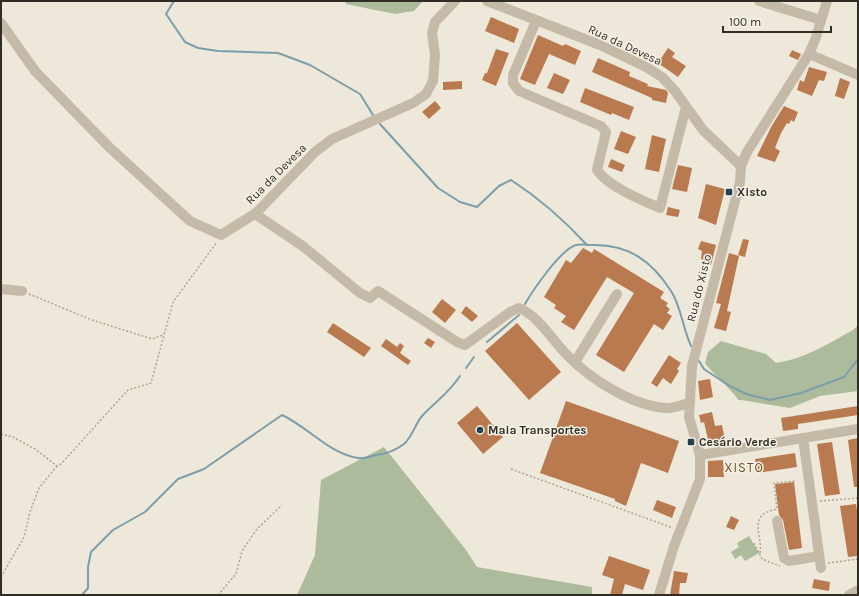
<svg xmlns="http://www.w3.org/2000/svg" width="859" height="596" viewBox="0 0 859 596" font-family="Karla,sans-serif">
<rect width="100%" height="100%" fill="#eee8da"/>
<!-- green -->
<g fill="#abbb9c">
<path d="M345 1H423L414 11 395 14 346 4Z"/>
<path d="M858 325V391L820 396 790 408 741 400H738C737 395 712 373 705 363L708 352 721 341 766 354 776 363C804 359 828 344 853 330Z"/>
<path d="M384 447 466 550 477 567 592 587V595H297L315 555 321 480Z"/>
<path d="M749 536 759 553 745 561 741 555 735 559 731 552 739 547 737 543Z"/>
</g>
<g fill="none" stroke-linecap="round" stroke-linejoin="round">
<!-- stream -->
<g stroke="#7c9ea8" stroke-width="2">
<path d="M174 1 166 14 185 42 198 48 218 51 278 53 310 65 360 94 373 115"/>
<path d="M380 124 438 188 460 202 477 207 499 186 511 180C539 198 564 220 587 245"/>
<path d="M525 304C533 290 561 249 576 245 581 244 587 245 592 245 628 244 652 261 671 291 681 306 683 329 691 346"/>
<path d="M487 342 519 315"/>
<path d="M699 361 704 369 728 385 746 394 770 400 801 393 844 377 858 359"/>
<path d="M466 368 474 357"/>
<path d="M82 595 88 588V567L91 552 113 530 145 512 178 479 204 469 282 415C308 427 328 453 358 458 364 459 371 456 376 455 386 454 396 450 404 444 413 436 415 424 422 416 436 401 448 394 460 376"/>
</g>
</g>
<!-- building -->
<g fill="#b87a4e">
<path d="M491 17 519 29 514 43 485 31Z"/>
<path d="M538 35 563 46 565 44 581 51 575 65 549 54 535 85 520 79Z"/>
<path d="M668 48 675 53 672 57 686 66 678 77 658 63Z"/>
<path d="M496 49 509 53 496 86 482 80 485 73H487Z"/>
<path d="M792 50 801 54 798 60 789 56Z"/>
<path d="M598 58 630 72 629 76 648 84 647 86 666 90 668 93 666 103 652 100V98L592 72Z"/>
<path d="M809 67 827 72 824 81 819 80 812 96 797 90 800 80 804 82Z"/>
<path d="M554 73 570 80 563 94 547 88Z"/>
<path d="M840 78 850 82 844 99 835 96Z"/>
<path d="M462 81V89L443 90V82Z"/>
<path d="M585 88 634 107 629 120 612 113 611 115 580 102Z"/>
<path d="M435 101 441 108 429 119 422 112Z"/>
<path d="M784 106 798 112 794 122 791 120 789 124 787 123 781 133 775 148 780 151 775 162 757 156 771 127Z"/>
<path d="M621 131 636 137 628 154 614 149Z"/>
<path d="M652 135 666 139 659 172 645 169Z"/>
<path d="M611 159 625 165 622 172 608 167Z"/>
<path d="M678 165 692 168 687 192 672 189Z"/>
<path d="M706 184 725 189 716 225 698 218Z"/>
<path d="M668 207 680 210 678 217 666 215Z"/>
<path d="M743 239 749 240 745 257 738 255Z"/>
<path d="M701 241 716 245 711 265 703 263 704 260 701 259 702 251 698 249Z"/>
<path d="M583 248 592 253 594 249 664 292 660 298 668 303 666 306 670 309 667 313 672 316 663 330 654 324 624 372 596 355 634 293 607 277 574 330 561 322 566 316 554 308 556 305 544 297 566 260 571 263Z"/>
<path d="M729 253 739 256 727 311 731 312 726 331 714 328 721 304 716 303Z"/>
<path d="M442 299 456 310 445 323 432 312Z"/>
<path d="M466 306 478 316 472 322 461 313Z"/>
<path d="M333 323 371 348 364 357 327 332Z"/>
<path d="M517 323 561 372 529 400 485 351Z"/>
<path d="M428 338 435 342 431 348 424 343Z"/>
<path d="M386 339 397 347 400 343 404 346 400 353 411 361 408 365 381 346Z"/>
<path d="M669 355 681 363 677 369 679 371 671 384 663 378 657 387 651 383Z"/>
<path d="M710 379 713 397 700 400 698 381Z"/>
<path d="M566 401 679 441 668 473 641 463 626 506 615 501V499L540 473Z"/>
<path d="M477 406 503 437 483 454 457 423Z"/>
<path d="M858 406V415L798 424V429L783 431 781 418Z"/>
<path d="M712 412 715 426 722 425 725 440 709 444 704 422 701 423 699 415Z"/>
<path d="M858 438V487H854L848 440Z"/>
<path d="M832 442 840 494 825 496 817 444Z"/>
<path d="M795 453 797 467 757 473 755 459Z"/>
<path d="M723 460 724 477H708V461Z"/>
<path d="M794 482 802 548 789 550 783 520 779 515 775 484Z"/>
<path d="M657 500 676 507 672 518 653 510Z"/>
<path d="M856 504 858 517V556L848 557 840 506Z"/>
<path d="M731 516 739 520 734 530 726 527Z"/>
<path d="M609 556 650 570 643 590 625 584 622 595H610L614 579 602 575Z"/>
<path d="M674 571 688 573 686 583H680L679 595H670Z"/>
<path d="M814 579 830 582 829 591 812 588Z"/>
</g>
<g fill="none" stroke-linecap="round" stroke-linejoin="round">
<!-- path -->
<g stroke="#b0a492" stroke-width="1.5" stroke-dasharray="2 2" stroke-linecap="butt">
<path d="M29 294 92 320 152 339 163 335"/>
<path d="M1 434 13 437 35 449 57 466 61 464 128 390 151 383 173 302 217 242"/>
<path d="M511 469 673 528"/>
<path d="M820 501 858 498"/>
<path d="M754 543 762 559 780 566"/>
<path d="M760 553C763 535 746 515 777 509L774 483 796 481"/>
<path d="M828 563 858 559"/>
<path d="M1 577 24 537 30 512 39 488 57 466"/>
<path d="M218 595 236 574 242 551 257 529 282 505"/>
</g>
<!-- minor -->
<g stroke="#c4baa7" stroke-width="10">
<path d="M487 1 600 45 646 67 662 77 675 91 703 130 741 166"/>
<path d="M759 1 821 20"/>
<path d="M536 21 513 75V83L519 91 601 126 606 132 597 170C609 187 641 200 660 208L686 107"/>
<path d="M1 23 35 71 109 147 190 221 221 235 256 213 315 152 332 139 413 103 426 94 433 81 435 55 432 33 435 22 455 1"/>
<path d="M809 54 858 75"/>
<path d="M255 214 304 247 360 293 370 298 378 291 457 342 465 345 510 312 519 308C540 317 551 339 567 355 590 379 631 405 665 408 672 409 681 405 689 403"/>
<path d="M1 289 22 291"/>
<path d="M575 362 617 294"/>
<path d="M803 438 821 568"/>
<path d="M700 455 858 429"/>
<path d="M777 521 784 558 789 561 819 556"/>
<path d="M659 595 674 546 700 479V455L689 417 692 366 740 182 741 166 747 152 809 54 815 40 827 1"/>
<path d="M849 595 858 590"/>
</g>
</g>
<!-- markers -->
<g fill="#21434e" stroke="#f6f1e5" stroke-width="1.5">
<rect x="725" y="188" width="8" height="8" rx="2"/>
<circle cx="480" cy="430" r="4"/>
<rect x="687" y="438" width="8" height="8" rx="2"/>
</g>
<g text-anchor="middle" stroke-width="3" stroke-linejoin="round" paint-order="stroke">
<!-- street labels -->
<g font-size="12" fill="#322c27" stroke="#f6f1e5">
<text transform="translate(625 45) rotate(25)" y="4">Rua da Devesa</text>
<text transform="translate(276 174) rotate(-45)" y="4">Rua da Devesa</text>
<text transform="translate(699 288) rotate(-76)" y="4">Rua do Xisto</text>
</g>
<!-- poi labels -->
<g font-size="12" font-weight="bold" fill="#322c27" stroke="#f6f1e5" text-anchor="start">
<text x="737" y="196">Xisto</text>
<text x="488" y="434">Maia Transportes</text>
<text x="699" y="446">Cesário Verde</text>
</g>
<!-- neighbourhood labels -->
<g font-size="13" letter-spacing="1" fill="#784a29" stroke="#f6f1e5">
<text x="744" y="472">XISTO</text>
</g>
</g>
<!-- border -->
<rect width="859" height="596" fill="none" stroke="#322c27" stroke-width="4"/>
<!-- scale -->
<path d="M723 26v6h108v-6" fill="none" stroke="#322c27" stroke-width="2"/>
<text x="729" y="26" font-size="12" fill="#322c27" stroke="#f6f1e5" stroke-width="3" paint-order="stroke">100 m</text>
</svg>
